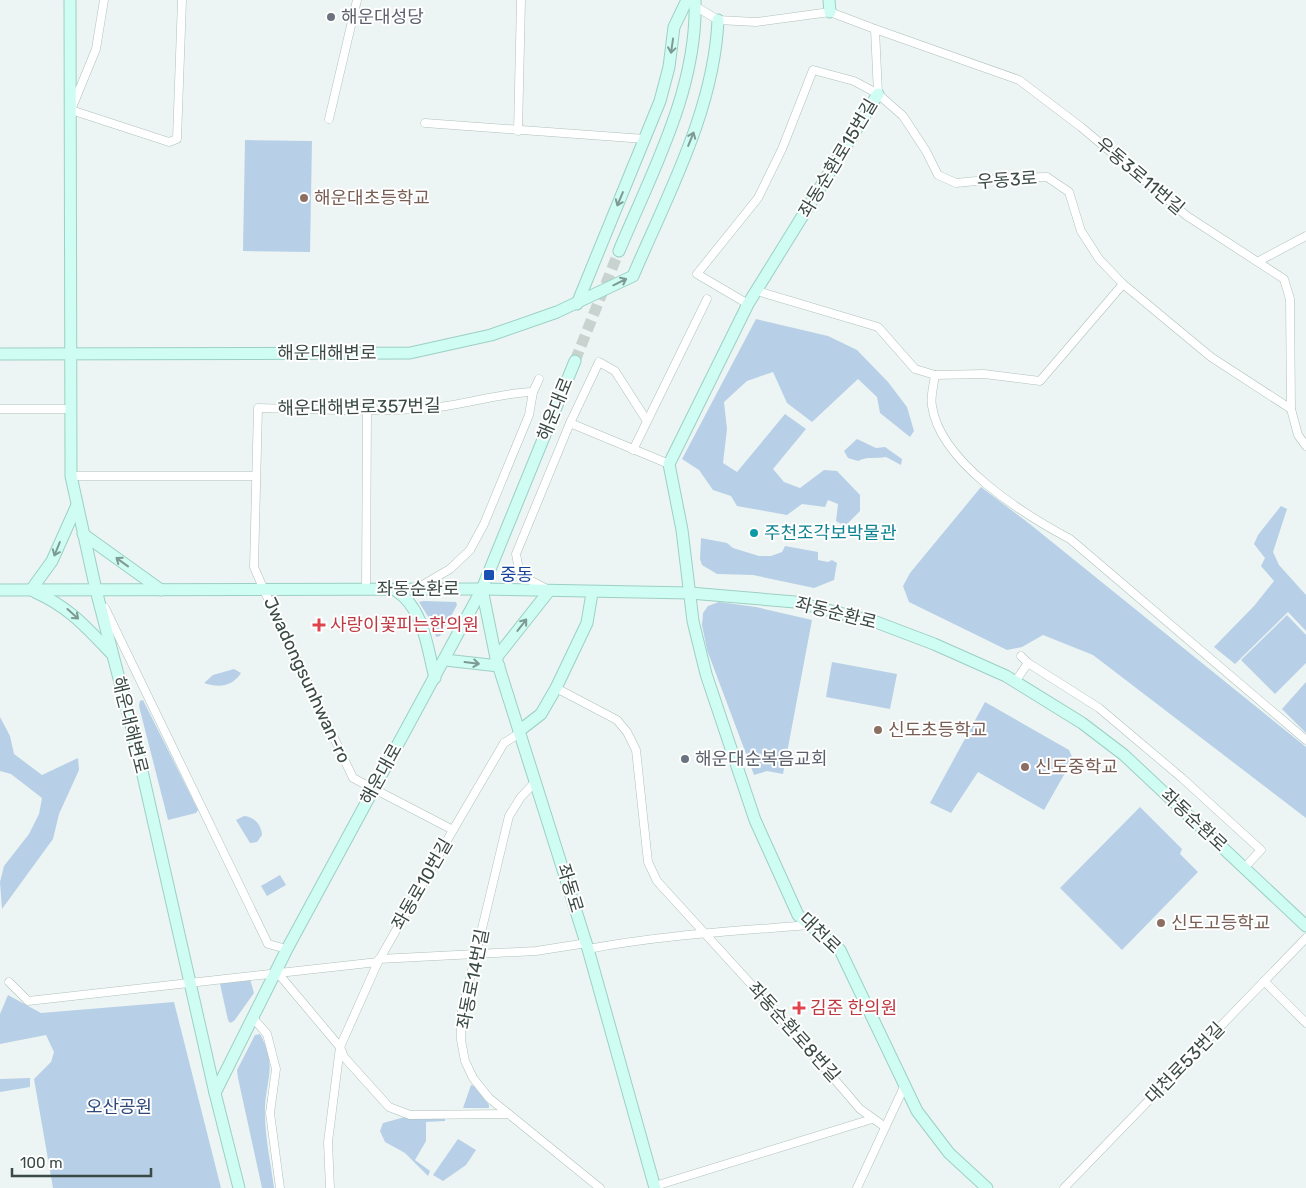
<svg xmlns="http://www.w3.org/2000/svg" width="1306" height="1188" viewBox="0 0 1306 1188" font-family="Rubik,'Noto Sans KR',sans-serif">
<rect width="100%" height="100%" fill="#ecf5f3"/>
<!-- green -->
<g fill="#b7d0e7">
<path d="M245 140 312 141 310 252 243 251Z"/>
<path d="M756 319 828 336 857 350 888 382 907 407 914 431 910 437 880 413 877 397 858 379 812 422 787 403 773 372 747 381 724 402 727 429 723 463 737 472 785 414 806 429 773 469 784 482 800 488 824 470 837 471 860 495V511L845 526 836 521 838 504 828 500 825 507 802 504 787 515 737 506 731 496 713 490 699 470 682 459Z"/>
<path d="M857 439 876 448 885 447 902 459 901 465 886 457C876 459 868 456 858 461L848 458 844 451Z"/>
<path d="M981 487 1031 525 1306 747V818L1093 655 1043 635 1022 647 1007 650 909 602 903 586 910 573Z"/>
<path d="M1281 506 1287 509 1273 552 1279 565 1306 595V631L1288 612 1235 664 1214 647 1254 606 1274 581 1261 566 1265 558 1254 544 1258 535Z"/>
<path d="M701 538 727 543 733 548 759 556H771L782 552 785 546 818 552V560L828 562 832 560 837 563 834 580 814 588 753 575 717 574 702 565 700 559Z"/>
<path d="M423 601 456 602 457 605 440 636 436 637 432 623 419 602Z"/>
<path d="M719 602 756 607 812 620 783 774 767 771 754 775 707 650 702 625 703 613 708 606Z"/>
<path d="M1287 615 1306 635V663L1275 694 1241 660Z"/>
<path d="M832 662 897 674 890 709 826 697Z"/>
<path d="M234 669 241 673C232 687 219 688 204 683L213 675Z"/>
<path d="M1306 682V733L1282 709Z"/>
<path d="M143 700 198 810 196 813 168 820 139 706 140 701Z"/>
<path d="M985 702 1069 750 1073 759 1044 810 978 772 951 813 930 803Z"/>
<path d="M0 717 10 736 14 754 42 775 78 758 79 770 59 814 53 839 2 909 0 882 4 866 29 834 39 814 42 798 11 774 0 771Z"/>
<path d="M1140 807 1182 849 1180 854 1198 872 1122 950 1060 888Z"/>
<path d="M244 816C255 817 261 825 262 835L257 842 250 843 236 820Z"/>
<path d="M280 875 286 885 267 896 261 886Z"/>
<path d="M250 979 254 993 234 1021 230 1023 228 1020 220 984 223 981Z"/>
<path d="M8 995 41 1013 174 1002 221 1188H53L34 1079 51 1062 54 1052 46 1035 0 1044V1014Z"/>
<path d="M260 1034C279 1068 264 1082 265 1114 265 1138 271 1164 274 1188H262L238 1078 237 1070 255 1035Z"/>
<path d="M30 1078V1087L0 1092V1079Z"/>
<path d="M471 1085 474 1086 489 1105V1108H463Z"/>
<path d="M405 1117 445 1118V1121L426 1122V1141L415 1160 430 1171 428 1176 405 1153 385 1142 380 1131 383 1123Z"/>
<path d="M458 1139 476 1150 466 1165 443 1181 433 1175Z"/>
</g>
<g fill="none" stroke-linecap="round" stroke-linejoin="round">
<!-- secondary-tunnel -->
<path stroke="#c8d3d0" stroke-width="11" stroke-dasharray="11 5.5" stroke-linecap="butt" d="M575 361 619 251"/>
<!-- street casing -->
<g stroke="#afc1bb" stroke-width="9">
<g id="street">
<path d="M104 0 96 49 71 110 169 142 177 139 182 0"/>
<path d="M695 6 718 20 756 22 830 12 875 29 878 94"/>
<path d="M875 29 1019 80 1081 127 1187 216 1284 279 1290 299 1291 409 1298 435 1306 446"/>
<path d="M329 119 357 0"/>
<path d="M425 123 645 139"/>
<path d="M518 131 521 0"/>
<path d="M1259 261 1306 236"/>
<path d="M757 291 878 327 915 369 935 375 984 374 1040 381 1123 284"/>
<path d="M748 304 697 274 758 198 782 149 813 70 854 81 878 94 903 116 926 151 938 175 956 183 1007 178 1047 177 1069 192 1081 231 1099 259 1123 284 1211 357 1291 409"/>
<path d="M935 375C934 384 930 397 932 406 940 462 1023 514 1070 539L1306 740"/>
<path d="M533 392 539 379"/>
<path d="M0 409H70"/>
<path d="M570 423 599 362 615 371 647 421"/>
<path d="M633 450 707 299"/>
<path d="M71 476H255"/>
<path d="M545 588 520 575 516 554 570 423 669 464"/>
<path d="M366 589 367 410"/>
<path d="M416 589 450 569 470 550 484 524 529 415 533 392C498 393 465 405 431 408 373 413 315 409 258 408L254 567 264 590 353 778 453 830"/>
<path d="M105 608 268 944 287 949"/>
<path d="M1028 663 1099 708 1182 778 1261 850 1245 867"/>
<path d="M1015 682 1028 663 1021 656"/>
<path d="M556 688 617 720 627 732 636 750 648 862 657 881 781 1017 860 1109 885 1127"/>
<path d="M536 781 521 797 509 816 461 1016V1040L465 1061 473 1078 489 1098 600 1188"/>
<path d="M588 949C661 935 736 931 810 925"/>
<path d="M379 959 536 951 587 943"/>
<path d="M277 972 340 1047 344 1057 389 1107 410 1115 508 1114"/>
<path d="M1264 981 1306 1023"/>
<path d="M9 982 28 1001 378 962"/>
<path d="M252 1017 267 1034 276 1069 270 1113 280 1188"/>
<path d="M655 1186 872 1119"/>
<path d="M330 1188 328 1142 340 1047 378 962 453 830 504 743 520 733"/>
<path d="M857 1188 904 1087"/>
<path d="M1064 1188 1306 938"/>
</g>
</g>
<!-- secondary casing -->
<g stroke="#9cd0c4" stroke-width="13">
<g id="secondary">
<path d="M70 0 71 476 96 590 135 740 215 1093"/>
<path d="M829 0 830 12"/>
<path d="M878 94 748 304 669 464 682 530 693 621 706 674 755 820 798 915 840 950 917 1111 949 1153 987 1188"/>
<path d="M619 251C652 172 698 88 695 0"/>
<path d="M577 304 660 101 669 67 674 27 687 0"/>
<path d="M0 354 410 353 491 335 557 312 633 276C668 194 714 110 718 20"/>
<path d="M83 534 161 590"/>
<path d="M482 589 496 658 588 949 655 1188"/>
<path d="M0 590 482 589 690 593 795 602 876 622 934 644 1006 676 1082 723 1124 755 1306 926"/>
<path d="M31 590 52 561 77 505"/>
<path d="M395 590C424 608 427 647 435 678"/>
<path d="M35 592C69 607 86 627 111 653"/>
<path d="M496 658 549 591"/>
<path d="M445 660 499 666"/>
<path d="M519 731 541 714 556 688 587 623 592 593"/>
<path d="M239 1188 215 1093 287 949 482 589 575 361"/>
</g>
</g>
<!-- street -->
<use href="#street" stroke="#fff" stroke-width="8"/>
<!-- secondary -->
<use href="#secondary" stroke="#cffcf3" stroke-width="11"/>
</g>
<!-- one-way arrows -->
<defs><path id="oneway-shaft" d="M-6 0H5M1.5-3L5.5 0L1.5 3" fill="none" stroke-width="1.6" stroke-linecap="round" stroke-linejoin="round" transform="scale(1.25)"/></defs>
<g stroke="#7d9a93">
<use href="#oneway-shaft" transform="translate(672 46) rotate(98)"/>
<use href="#oneway-shaft" transform="translate(691 139) rotate(-68)"/>
<use href="#oneway-shaft" transform="translate(620 199) rotate(113)"/>
<use href="#oneway-shaft" transform="translate(620 282) rotate(-26)"/>
<use href="#oneway-shaft" transform="translate(57 549) rotate(112)"/>
<use href="#oneway-shaft" transform="translate(122 562) rotate(-144)"/>
<use href="#oneway-shaft" transform="translate(73 614) rotate(42)"/>
<use href="#oneway-shaft" transform="translate(522 625) rotate(-52)"/>
<use href="#oneway-shaft" transform="translate(472 663) rotate(7)"/>
</g>
<!-- markers -->
<g fill="#6b7280" stroke="#fff" stroke-width="2">
<circle cx="331" cy="17" r="5"/>
<circle cx="685" cy="759" r="5"/>
</g>
<g fill="#8d6e63" stroke="#fff" stroke-width="2">
<circle cx="304" cy="198" r="5"/>
<circle cx="878" cy="730" r="5"/>
<circle cx="1025" cy="767" r="5"/>
<circle cx="1161" cy="923" r="5"/>
</g>
<circle fill="#0f9aa8" stroke="#fff" stroke-width="2" cx="754" cy="533" r="5"/>
<rect fill="#1a4fb4" stroke="#fff" stroke-width="2" x="483" y="569" width="12" height="12" rx="2.5"/>
<g fill="#e0444e" stroke="#fff" stroke-width="2">
<path d="M316.5 617.5h5v5h5v5h-5v5h-5v-5h-5v-5h5z"/>
<path d="M796.5 1000.5h5v5h5v5h-5v5h-5v-5h-5v-5h5z"/>
</g>
<g text-anchor="middle" stroke-width="4" stroke-linejoin="round" paint-order="stroke">
<!-- worship labels -->
<g font-size="18" fill="#5b616d" stroke="#fff" text-anchor="start">
<text x="341" y="23">해운대성당</text>
<text x="695" y="765">해운대순복음교회</text>
</g>
<!-- street labels -->
<g font-size="18" fill="#3a4a44" stroke="#fff">
<text transform="translate(838 158) rotate(-59)" y="6">좌동순환로15번길</text>
<text transform="translate(1140 176) rotate(40)" y="6">우동3로11번길</text>
<text transform="translate(1007 180) rotate(-4)" y="6">우동3로</text>
<text x="327" y="359">해운대해변로</text>
<text transform="translate(359 407) rotate(-1)" y="6">해운대해변로357번길</text>
<text transform="translate(555 409) rotate(-68)" y="6">해운대로</text>
<text x="418" y="595">좌동순환로</text>
<text transform="translate(836 613) rotate(14)" y="6">좌동순환로</text>
<text transform="translate(307 680) rotate(65)" y="6">Jwadongsunhwan-ro</text>
<text transform="translate(130 725) rotate(76)" y="6">해운대해변로</text>
<text transform="translate(381 774) rotate(-61)" y="6">해운대로</text>
<text transform="translate(1194 820) rotate(43)" y="6">좌동순환로</text>
<text transform="translate(422 884) rotate(-60)" y="6">좌동로10번길</text>
<text transform="translate(570 888) rotate(73)" y="6">좌동로</text>
<text transform="translate(820 933) rotate(44)" y="6">대천로</text>
<text transform="translate(473 979) rotate(-79)" y="6">좌동로14번길</text>
<text transform="translate(794 1032) rotate(48)" y="6">좌동순환로8번길</text>
<text transform="translate(1185 1063) rotate(-46)" y="6">대천로53번길</text>
</g>
<!-- education labels -->
<g font-size="18" fill="#785e54" stroke="#fff" text-anchor="start">
<text x="314" y="204">해운대초등학교</text>
<text x="888" y="736">신도초등학교</text>
<text x="1035" y="773">신도중학교</text>
<text x="1171" y="929">신도고등학교</text>
</g>
<!-- culture labels -->
<g font-size="18" fill="#0d838f" stroke="#fff" text-anchor="start">
<text x="764" y="539">주천조각보박물관</text>
</g>
<!-- transit labels -->
<g font-size="18" fill="#164399" stroke="#fff" text-anchor="start">
<text x="500" y="581">중동</text>
</g>
<!-- health labels -->
<g font-size="18" fill="#be3a42" stroke="#fff" text-anchor="start">
<text x="330" y="631">사랑이꽃피는한의원</text>
<text x="810" y="1014">김준 한의원</text>
</g>
<!-- park labels -->
<g font-size="18" fill="#2e497a" stroke="#fff">
<text x="119" y="1113">오산공원</text>
</g>
</g>
<!-- scale -->
<path d="M12 1168v8h139v-8" fill="none" stroke="#3a4a44" stroke-width="2.5"/>
<text x="20" y="1168" font-size="15" fill="#3a4a44" stroke="#ffffff" stroke-width="4" paint-order="stroke">100 m</text>
</svg>
